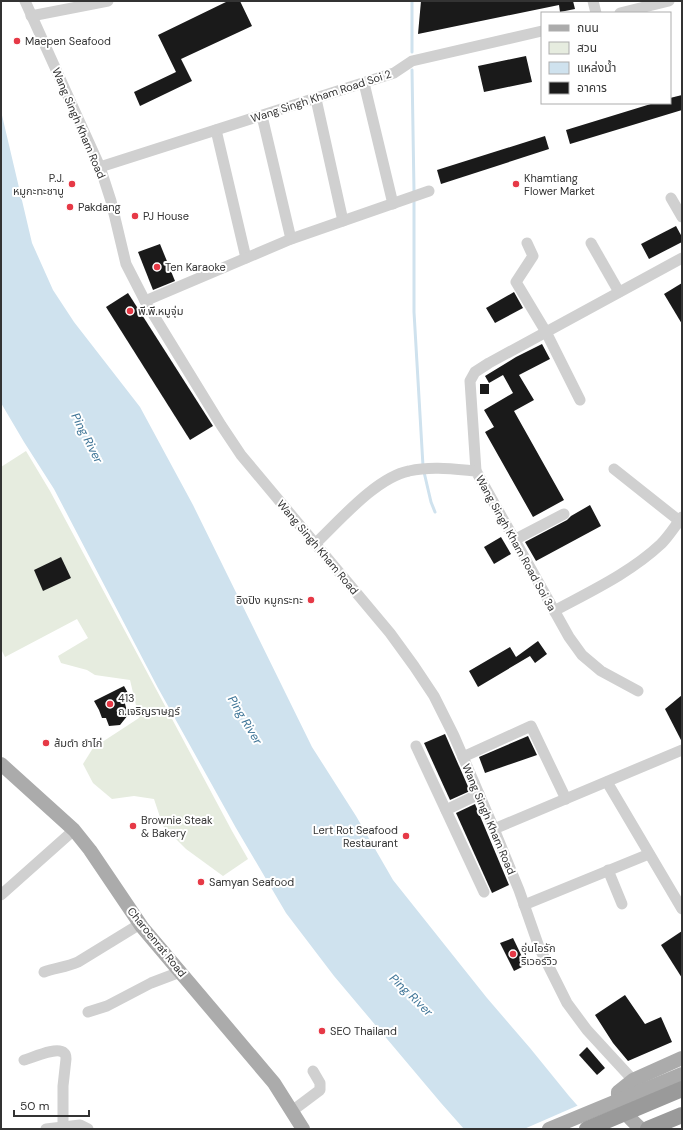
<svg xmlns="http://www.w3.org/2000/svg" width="683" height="1130" viewBox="0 0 683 1130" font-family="'DM Sans','Noto Sans Thai',sans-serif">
<rect width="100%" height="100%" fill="#fff"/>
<!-- green -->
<path fill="#e6ecdf" d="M26 451 50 491 232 831 248 859 223 876 186 849 163 826 154 799 134 796 112 799 93 783 83 764 93 748 139 718 130 680 95 675 87 670 61 663 58 656 88 638 77 619 5 657 1 649V467Z"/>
<!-- water -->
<path fill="#cfe2ee" d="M1 111 32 243 53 290 74 322 140 407 193 505 312 747 356 816 393 880 487 998 530 1048 569 1096 598 1129H464L441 1103 334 976 286 913 236 828 158 688 54 489 24 442 1 403Z"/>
<!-- pier -->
<path fill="#fff" d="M579 1105 600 1129H524Z"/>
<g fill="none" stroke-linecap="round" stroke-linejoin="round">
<!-- stream -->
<g stroke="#cfe2ee" stroke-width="3">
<path d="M412 1V52"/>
<path d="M412 70 414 191"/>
<path d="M414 202V312L423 466"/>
<path d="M424 472 431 502 435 512"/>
</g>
</g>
<!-- building -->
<g fill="#1a1a1a">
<path d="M228 1H240L252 26 181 59 192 81 140 106 134 92 176 72 158 35Z"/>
<path d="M421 1H573L575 9 560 12 559 5 418 34Z"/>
<path d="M526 56 532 82 484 92 478 66Z"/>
<path d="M682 95V110L570 144 566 130 654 103H670V98Z"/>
<path d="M545 136 549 149 441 184 437 170Z"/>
<path d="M676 226 682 237V242L649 259 641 244Z"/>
<path d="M160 244 175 281 153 290 138 252Z"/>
<path d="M682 283V324L664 294Z"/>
<path d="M514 292 523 308 495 323 486 308Z"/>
<path d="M128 293 213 426 190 440 106 307Z"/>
<path d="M542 344 550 359 519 375 534 400 514 411 564 500 533 517 485 432 494 427 484 410 513 393 503 375 489 383 485 376 516 357Z"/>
<rect x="480" y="384" width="9" height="10"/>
<path d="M590 505 601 526 536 561 525 542 567 520 571 516Z"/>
<path d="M501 537 511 554 494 564 484 547Z"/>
<path d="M61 557 71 578 43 591 34 570Z"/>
<path d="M538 641 547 654 535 663 530 656 478 687 469 671 510 647 516 657Z"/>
<path d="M124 686 129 695 124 700 128 715 120 725 109 726 106 718H102L99 710 94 701Z"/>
<path d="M682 695V742L665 709Z"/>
<path d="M445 734 470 791 450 800 424 743Z"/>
<path d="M528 736 537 755 485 773 479 757Z"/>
<path d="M475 804 509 885 492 893 456 813Z"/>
<path d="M682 931V978L661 945Z"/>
<path d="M513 938 526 965 514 971 500 943Z"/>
<path d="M625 995 645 1024 661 1017 672 1042 628 1061 613 1043 595 1015Z"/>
<path d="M587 1047 605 1068 597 1075 579 1055Z"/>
</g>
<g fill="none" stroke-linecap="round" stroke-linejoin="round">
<!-- minor -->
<g stroke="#d0d0d0" stroke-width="11">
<path d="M25 1 100 167 111 201 126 264 145 301 221 425 241 455 390 633 414 666 434 696 454 736 494 829 519 890 539 947 567 1003 587 1030 633 1080"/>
<path d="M593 1 596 13"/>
<path d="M620 13 669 1"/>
<path d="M31 16 108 1"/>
<path d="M364 83 393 204"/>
<path d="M316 99 343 221"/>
<path d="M262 116 291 239"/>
<path d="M216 130 246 258"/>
<path d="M100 167 394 73 412 61 542 31"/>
<path d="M671 198 682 217"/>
<path d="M527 243 533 256 516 282 546 332 580 400"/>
<path d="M591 243 619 292"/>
<path d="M145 301 291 239 429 191"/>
<path d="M614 469 682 523"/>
<path d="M476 471 470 381 475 372 489 363 682 258"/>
<path d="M514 540 564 514"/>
<path d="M316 543C339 521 377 477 409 471 431 466 453 469 476 471L569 637 582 655 601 671 638 691"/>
<path d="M554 611C591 591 630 573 661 544 669 536 675 526 682 517"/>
<path d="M416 746 484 892"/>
<path d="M463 757 531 726 566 799"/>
<path d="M607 782 682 909"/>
<path d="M446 810 479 794"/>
<path d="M494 829 682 750"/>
<path d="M608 870 622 904"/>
<path d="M1 895 74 830"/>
<path d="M524 905 649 854"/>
<path d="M44 972C55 968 67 967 78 962L140 924"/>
<path d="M88 1012 107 1006 151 983 180 972"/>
<path d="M24 1060C32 1058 57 1046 64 1053 66 1054 66 1057 66 1059L63 1086V1127"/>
<path d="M292 1111 320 1090V1083L313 1071"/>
<path d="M46 1129 80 1125 88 1129"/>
</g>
<!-- major -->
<g stroke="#ababab" stroke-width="14">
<path d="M1 764 74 830 90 850 142 927 274 1083 303 1129"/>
<path d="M641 1129C629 1117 617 1109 618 1092L633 1080 682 1058"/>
</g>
<!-- highway -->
<path stroke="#9a9a9a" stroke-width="16" d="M648 1129 682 1115"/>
<!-- major-bridge -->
<path stroke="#ababab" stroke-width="14" d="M549 1129 682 1074"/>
<!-- highway-bridge -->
<path stroke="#9a9a9a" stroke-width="16" d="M587 1129 682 1089"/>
</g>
<!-- markers -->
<g fill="#e63946" stroke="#fff" stroke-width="1.5">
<circle cx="17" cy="41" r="4"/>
<circle cx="72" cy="184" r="4"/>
<circle cx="516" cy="184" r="4"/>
<circle cx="70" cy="207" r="4"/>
<circle cx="135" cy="216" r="4"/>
<circle cx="157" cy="267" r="4"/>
<circle cx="130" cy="311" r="4"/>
<circle cx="311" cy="600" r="4"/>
<circle cx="110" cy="704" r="4"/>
<circle cx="46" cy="743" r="4"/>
<circle cx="133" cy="826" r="4"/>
<circle cx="406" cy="836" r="4"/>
<circle cx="201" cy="882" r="4"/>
<circle cx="513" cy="954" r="4"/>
<circle cx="322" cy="1031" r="4"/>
</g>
<g text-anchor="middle" stroke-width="4" stroke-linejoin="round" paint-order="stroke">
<!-- poi labels -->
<g font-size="11" fill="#333" stroke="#fff" text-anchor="start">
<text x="25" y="45">Maepen Seafood</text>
<text x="64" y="182" text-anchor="end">P.J.<tspan x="64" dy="13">หมูกะทะชาบู</tspan></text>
<text x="524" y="182">Khamtiang<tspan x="524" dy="13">Flower Market</tspan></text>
<text x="78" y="211">Pakdang</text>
<text x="143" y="220">PJ House</text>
<text x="165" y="271">Ten Karaoke</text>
<text x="138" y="315">พี.พี.หมูจุ่ม</text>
<text x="303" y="604" text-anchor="end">อิงปิง หมูกระทะ</text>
<text x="118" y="702">413<tspan x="118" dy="13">ถ.เจริญราษฏร์</tspan></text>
<text x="54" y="747">ส้มตำ ยำไก่</text>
<text x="141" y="824">Brownie Steak<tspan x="141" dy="13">&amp; Bakery</tspan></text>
<text x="398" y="834" text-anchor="end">Lert Rot Seafood<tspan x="398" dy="13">Restaurant</tspan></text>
<text x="209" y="886">Samyan Seafood</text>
<text x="521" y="952">อุ่นไอรัก<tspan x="521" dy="13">ริเวอร์วิว</tspan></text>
<text x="330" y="1035">SEO Thailand</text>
</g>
<!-- street labels -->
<g font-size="11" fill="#333" stroke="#fff">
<text transform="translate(321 96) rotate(-18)" y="4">Wang Singh Kham Road Soi 2</text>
<text transform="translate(79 123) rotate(67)" y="4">Wang Singh Kham Road</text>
<text transform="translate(516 543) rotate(61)" y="4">Wang Singh Kham Road Soi 3a</text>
<text transform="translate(318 547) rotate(50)" y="4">Wang Singh Kham Road</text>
<text transform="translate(489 819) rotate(67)" y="4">Wang Singh Kham Road</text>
<text transform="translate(157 942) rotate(51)" y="4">Charoenrat Road</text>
</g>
<!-- water labels -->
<g font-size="12" font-style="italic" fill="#3f7597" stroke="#fff">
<text transform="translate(87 438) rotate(63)" y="4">Ping River</text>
<text transform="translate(245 720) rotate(59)" y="4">Ping River</text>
<text transform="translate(411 995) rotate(44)" y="4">Ping River</text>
</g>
</g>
<!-- border -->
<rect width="683" height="1130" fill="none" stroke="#333333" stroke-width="4"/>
<!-- legend -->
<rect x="541" y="12" width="130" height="92" fill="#ffffff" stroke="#adadad"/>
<rect x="549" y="25" width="20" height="6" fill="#ababab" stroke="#adadad"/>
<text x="577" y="32" font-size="12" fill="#333333">ถนน</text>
<rect x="549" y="42" width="20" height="12" fill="#e6ecdf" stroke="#adadad"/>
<text x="577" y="52" font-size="12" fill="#333333">สวน</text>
<rect x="549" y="62" width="20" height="12" fill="#cfe2ee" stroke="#adadad"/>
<text x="577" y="72" font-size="12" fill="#333333">แหล่งน้ำ</text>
<rect x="549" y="82" width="20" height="12" fill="#1a1a1a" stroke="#adadad"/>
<text x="577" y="92" font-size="12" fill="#333333">อาคาร</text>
<!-- scale -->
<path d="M14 1110v6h75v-6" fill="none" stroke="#333333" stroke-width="2"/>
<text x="20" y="1110" font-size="12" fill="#333333" stroke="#ffffff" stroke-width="3" paint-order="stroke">50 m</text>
</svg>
